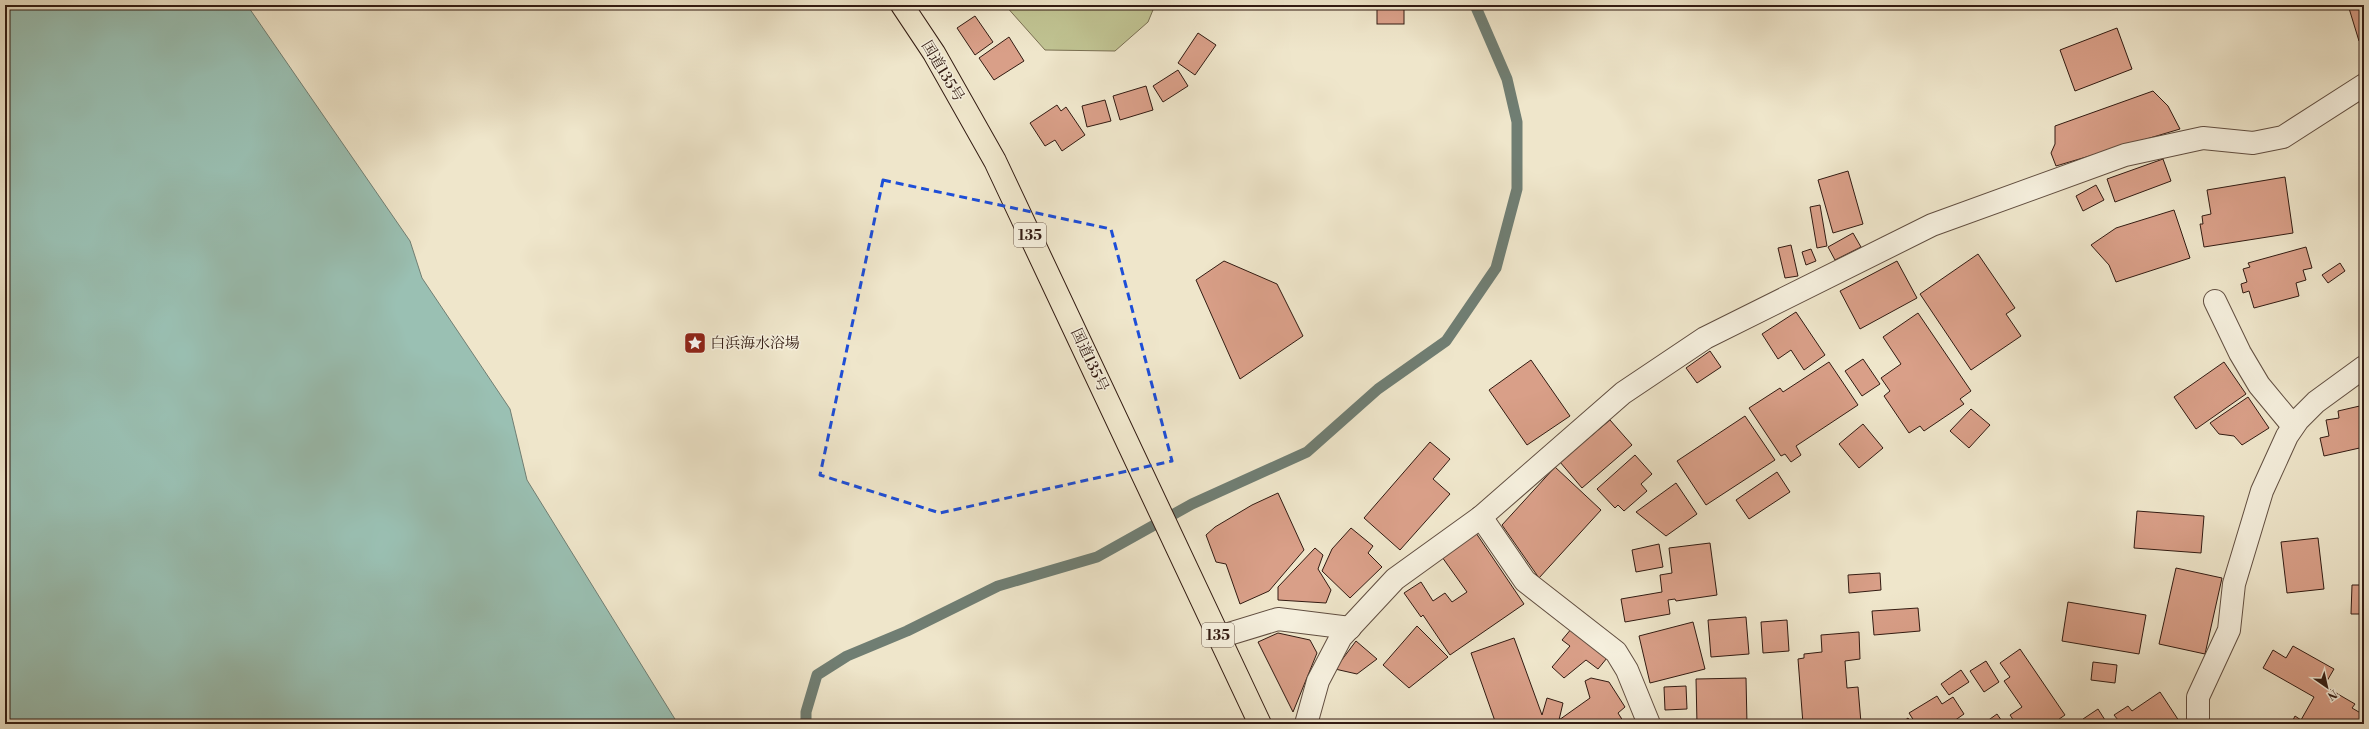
<svg xmlns="http://www.w3.org/2000/svg" width="2369" height="729" viewBox="0 0 2369 729" font-family="'Libre Bodoni','Noto Serif JP',serif">
<rect width="100%" height="100%" fill="#efe6cb"/>
<filter id="stains"><feTurbulence type="fractalNoise" baseFrequency=".005" numOctaves="4"/><feColorMatrix values="0 0 0 0 .2 0 0 0 0 .09 0 0 0 0 .02 0 0 0 .5 -.17"/></filter>
<radialGradient id="worn" r=".72"><stop offset=".6" stop-color="#630" stop-opacity="0"/><stop offset="1" stop-color="#630" stop-opacity=".3"/></radialGradient>
<!-- green -->
<path fill="#c0c392" stroke="#796f52" d="M1005 5H1155L1148 22 1115 51 1045 50Z"/>
<!-- water -->
<path fill="#9ac0b3" stroke="#707e73" d="M5 5H247L410 241 422 278 510 409 527 480 678 724H5Z"/>
<g fill="none" stroke-linecap="round" stroke-linejoin="round">
<!-- stream -->
<path stroke="#707e73" stroke-width="11" d="M806 724V712L817 675 847 656 907 631 998 586 1097 557 1192 504 1307 452 1378 389 1446 341 1496 268 1517 189V122L1507 79 1475 5"/>
</g>
<!-- building -->
<g fill="#d99f88" stroke="#321b12">
<rect x="1377" y="5" width="27" height="19"/>
<path d="M1847 5H1869L1847 7Z"/>
<path d="M2348 5H2364V40L2359 41Z"/>
<path d="M975 16 993 42 975 55 957 28Z"/>
<path d="M2117 28 2132 69 2075 91 2060 50Z"/>
<path d="M1198 33 1216 45 1195 75 1178 63Z"/>
<path d="M1009 37 1024 61 994 80 979 58Z"/>
<path d="M1178 70 1188 86 1163 102 1153 86Z"/>
<path d="M1146 86 1153 110 1120 120 1113 96Z"/>
<path d="M2153 91 2168 106 2180 129 2056 166 2051 153 2055 144V126Z"/>
<path d="M1105 100 1111 121 1087 127 1082 106Z"/>
<path d="M1057 105 1061 111 1066 107 1085 135 1062 151 1055 140 1045 146 1030 123Z"/>
<path d="M2163 159 2171 181 2115 202 2107 179Z"/>
<path d="M1848 171 1863 224 1833 233 1818 180Z"/>
<path d="M2285 177 2293 233 2204 247 2200 224H2203L2202 216 2211 214 2207 190Z"/>
<path d="M2096 185 2104 200 2083 211 2076 196Z"/>
<path d="M1820 205 1827 246 1817 248 1810 207Z"/>
<path d="M2174 210 2190 258 2116 282 2109 265 2091 245 2116 228Z"/>
<path d="M1853 233 1861 247 1835 260 1828 247Z"/>
<path d="M1791 245 1798 276 1785 278 1778 248Z"/>
<path d="M2306 247 2312 268 2303 270 2306 280 2296 283 2299 296 2254 308 2249 291 2243 293 2241 284 2247 282 2243 269 2250 267 2248 263Z"/>
<path d="M1811 249 1816 261 1806 265 1802 252Z"/>
<path d="M1978 254 2015 308 2006 314 2021 336 1971 370 1920 294Z"/>
<path d="M1224 261 1277 284 1303 336 1240 379 1196 280Z"/>
<path d="M1897 261 1917 298 1860 329 1840 291Z"/>
<path d="M2340 263 2345 271 2328 283 2322 275Z"/>
<path d="M1796 312 1825 355 1804 370 1791 350 1778 359 1762 334Z"/>
<path d="M1918 313 1971 391 1960 399 1964 404 1924 431 1920 426 1909 433 1884 396 1890 391 1881 378 1901 364 1883 337Z"/>
<path d="M1710 351 1721 367 1697 383 1686 368Z"/>
<path d="M1863 359 1880 384 1862 396 1845 371Z"/>
<path d="M1531 360 1570 416 1527 445 1489 390Z"/>
<path d="M1829 362 1858 405 1796 446 1801 455 1791 462 1785 454 1781 456 1749 408 1780 388 1783 392Z"/>
<path d="M2224 362 2246 394 2196 429 2174 397Z"/>
<path d="M2248 397 2269 428 2242 445 2234 436 2219 434 2210 423Z"/>
<path d="M2364 405V447L2324 456 2320 438 2329 436 2326 420 2339 418 2338 411Z"/>
<path d="M1971 409 1990 425 1969 448 1950 431Z"/>
<path d="M1745 416 1775 460 1706 505 1677 461Z"/>
<path d="M1610 420 1632 445 1582 488 1560 462Z"/>
<path d="M1863 424 1883 448 1859 468 1839 444Z"/>
<path d="M1430 442 1450 459 1433 479 1450 494 1400 550 1364 518Z"/>
<path d="M1635 455 1652 474 1641 484 1647 491 1624 511 1618 505 1615 508 1597 489Z"/>
<path d="M1555 467 1601 510 1539 578 1502 525Z"/>
<path d="M1777 472 1790 492 1749 519 1736 500Z"/>
<path d="M1676 483 1697 514 1666 536 1636 512Z"/>
<path d="M1278 493 1304 550 1269 591 1240 604 1226 564 1216 562 1206 535 1215 527 1252 505Z"/>
<path d="M2137 511 2204 516 2201 553 2134 548Z"/>
<path d="M1351 528 1373 546 1368 553 1382 567 1350 598 1322 571 1332 549Z"/>
<path d="M1476 533 1524 604 1450 655 1423 615 1421 617 1404 593 1421 582 1433 601 1445 593 1452 602 1467 592 1442 557Z"/>
<path d="M2318 538 2324 589 2287 593 2281 542Z"/>
<path d="M1710 543 1717 595 1676 601 1675 599 1668 600 1670 614 1625 622 1621 599 1662 592 1660 575 1672 573 1669 548Z"/>
<path d="M1659 544 1663 567 1636 572 1632 550Z"/>
<path d="M1315 548 1323 555 1318 569 1331 590 1326 603 1278 600V587Z"/>
<path d="M2176 568 2222 578 2205 654 2159 644Z"/>
<path d="M1880 573 1881 590 1849 593 1848 575Z"/>
<path d="M2352 585H2364V614H2351Z"/>
<path d="M2068 602 2146 615 2139 654 2062 641Z"/>
<path d="M1918 608 1920 631 1874 635 1872 611Z"/>
<path d="M1746 617 1749 654 1711 657 1708 620Z"/>
<path d="M1787 620 1789 651 1763 653 1761 622Z"/>
<path d="M1693 622 1705 669 1650 683 1639 636Z"/>
<path d="M1417 626 1448 657 1409 688 1383 665Z"/>
<path d="M1572 628 1607 658 1598 669 1586 660 1564 678 1552 667 1570 646 1562 640Z"/>
<path d="M1859 632 1860 659 1845 661 1847 688 1858 687 1861 723 1803 724 1798 659 1804 658V654L1822 652 1821 635Z"/>
<path d="M1278 633 1310 640 1317 653 1293 712 1258 642Z"/>
<path d="M1514 638 1542 715 1547 698 1563 703 1559 720 1590 698 1585 681 1591 678 1609 682 1625 707 1618 713 1625 724H1496L1471 653Z"/>
<path d="M1356 641 1377 659 1357 674 1335 669Z"/>
<path d="M2293 646 2334 669 2324 686 2355 704 2352 708 2364 715V724H2291L2295 716 2301 720 2314 697 2263 668 2273 650 2286 658Z"/>
<path d="M2020 649 2065 715 2052 724H2016L2010 715 2022 707 2004 681 2010 677 2000 663Z"/>
<path d="M1986 661 1999 682 1984 692 1970 671Z"/>
<path d="M2093 662 2117 665 2115 683 2091 680Z"/>
<path d="M1961 670 1969 682 1949 695 1941 684Z"/>
<path d="M1746 678 1747 724H1697L1696 679Z"/>
<path d="M1686 686 1687 709 1665 710 1664 687Z"/>
<path d="M2160 692 2181 724H2112L2118 720 2114 715 2128 706 2132 711Z"/>
<path d="M1937 696 1942 704 1953 697 1964 714 1954 721 1956 724H1916L1909 713Z"/>
<path d="M2098 709 2105 720 2098 724H2086L2083 719Z"/>
<path d="M1997 714 2004 724H1983Z"/>
<path d="M1908 718 1912 724H1900Z"/>
</g>
<g fill="none" stroke-linecap="round" stroke-linejoin="round">
<!-- service casing -->
<g stroke="#614e40" stroke-width="24">
<path id="service" d="M2215 301 2240 353 2259 385 2293 426"/>
</g>
<!-- minor casing -->
<g stroke="#614e40" stroke-width="24">
<g id="minor">
<path d="M1481 517 1525 581 1616 652 1627 670 1649 724"/>
<path d="M1219 637 1278 619 1350 628"/>
<path d="M1306 724 1318 681 1341 637 1395 579 1481 517 1623 393 1705 338 1932 225 2125 155 2203 138 2253 143 2283 137 2364 85"/>
<path d="M2198 724V697L2229 630 2234 584 2262 491 2287 436 2298 420 2316 402 2364 367"/>
</g>
</g>
<!-- trunk casing -->
<g stroke="#321b12" stroke-width="24">
<path id="trunk" d="M902 5 934 53 995 161 1260 724"/>
</g>
<!-- service -->
<use href="#service" stroke="#f5efdd" stroke-width="22"/>
<!-- minor -->
<use href="#minor" stroke="#f5efdd" stroke-width="22"/>
<!-- trunk -->
<use href="#trunk" stroke="#efe6cb" stroke-width="22"/>
</g>
<!-- marked area -->
<path fill="none" stroke="#1d4ed8" stroke-width="3" stroke-dasharray="8 5" stroke-linejoin="round" d="M883 180 1111 229 1172 461 940 513 820 475Z"/>
<!-- icons -->
<defs>
<g id="sight-square" transform="scale(1.15)"><rect x="-9" y="-9" width="18" height="18" rx="4" fill="#8f2418" stroke="#f5efdd"/><path d="M0-6L1.8-2.2L6-1.7L2.9 1.2L3.7 5.4L0 3.3L-3.7 5.4L-2.9 1.2L-6-1.7L-1.8-2.2Z" fill="#fff"/></g>
</defs>
<g fill-rule="evenodd">
<use href="#sight-square" x="695" y="343"/>
</g>
<g text-anchor="middle" stroke-width="3" stroke-linejoin="round" paint-order="stroke">
<!-- shield labels -->
<g fill="#f5efdd" stroke="#6c5b4f" stroke-width="1">
<rect x="1014" y="223" width="32" height="24" rx="3"/>
<rect x="1202" y="623" width="32" height="24" rx="3"/>
</g>
<g font-size="14" font-weight="bold" fill="#321b12">
<text x="1030" y="240">135</text>
<text x="1218" y="640">135</text>
</g>
<!-- street labels -->
<g font-size="15" fill="#321b12" stroke="#f5efdd">
<text transform="translate(943 71) rotate(59)" y="5">国道135号</text>
<text transform="translate(1090 360) rotate(65)" y="5">国道135号</text>
</g>
<!-- poi labels -->
<g font-size="15" fill="#321b12" stroke="#f5efdd" text-anchor="start">
<text x="710" y="348">白浜海水浴場</text>
</g>
</g>
<!-- margin -->
<rect width="2369" height="729" fill="none" stroke="#efe6cb" stroke-width="20"/>
<rect x="6" y="6" width="2357" height="717" fill="none" stroke="#321b12" stroke-width="2"/>
<rect x="10" y="10" width="2349" height="709" fill="none" stroke="#321b12"/>
<!-- north arrow -->
<g transform="translate(2327 687) rotate(146)" stroke="#f5efdd" stroke-width="3" paint-order="stroke">
<path d="M0-3L7 15L0 10L-7 15Z" fill="#321b12"/>
<text y="-6" font-size="11" font-weight="bold" text-anchor="middle" fill="#321b12">N</text>
</g>
<rect width="100%" height="100%" filter="url(#stains)"/>
<rect width="100%" height="100%" fill="url(#worn)"/>
</svg>
